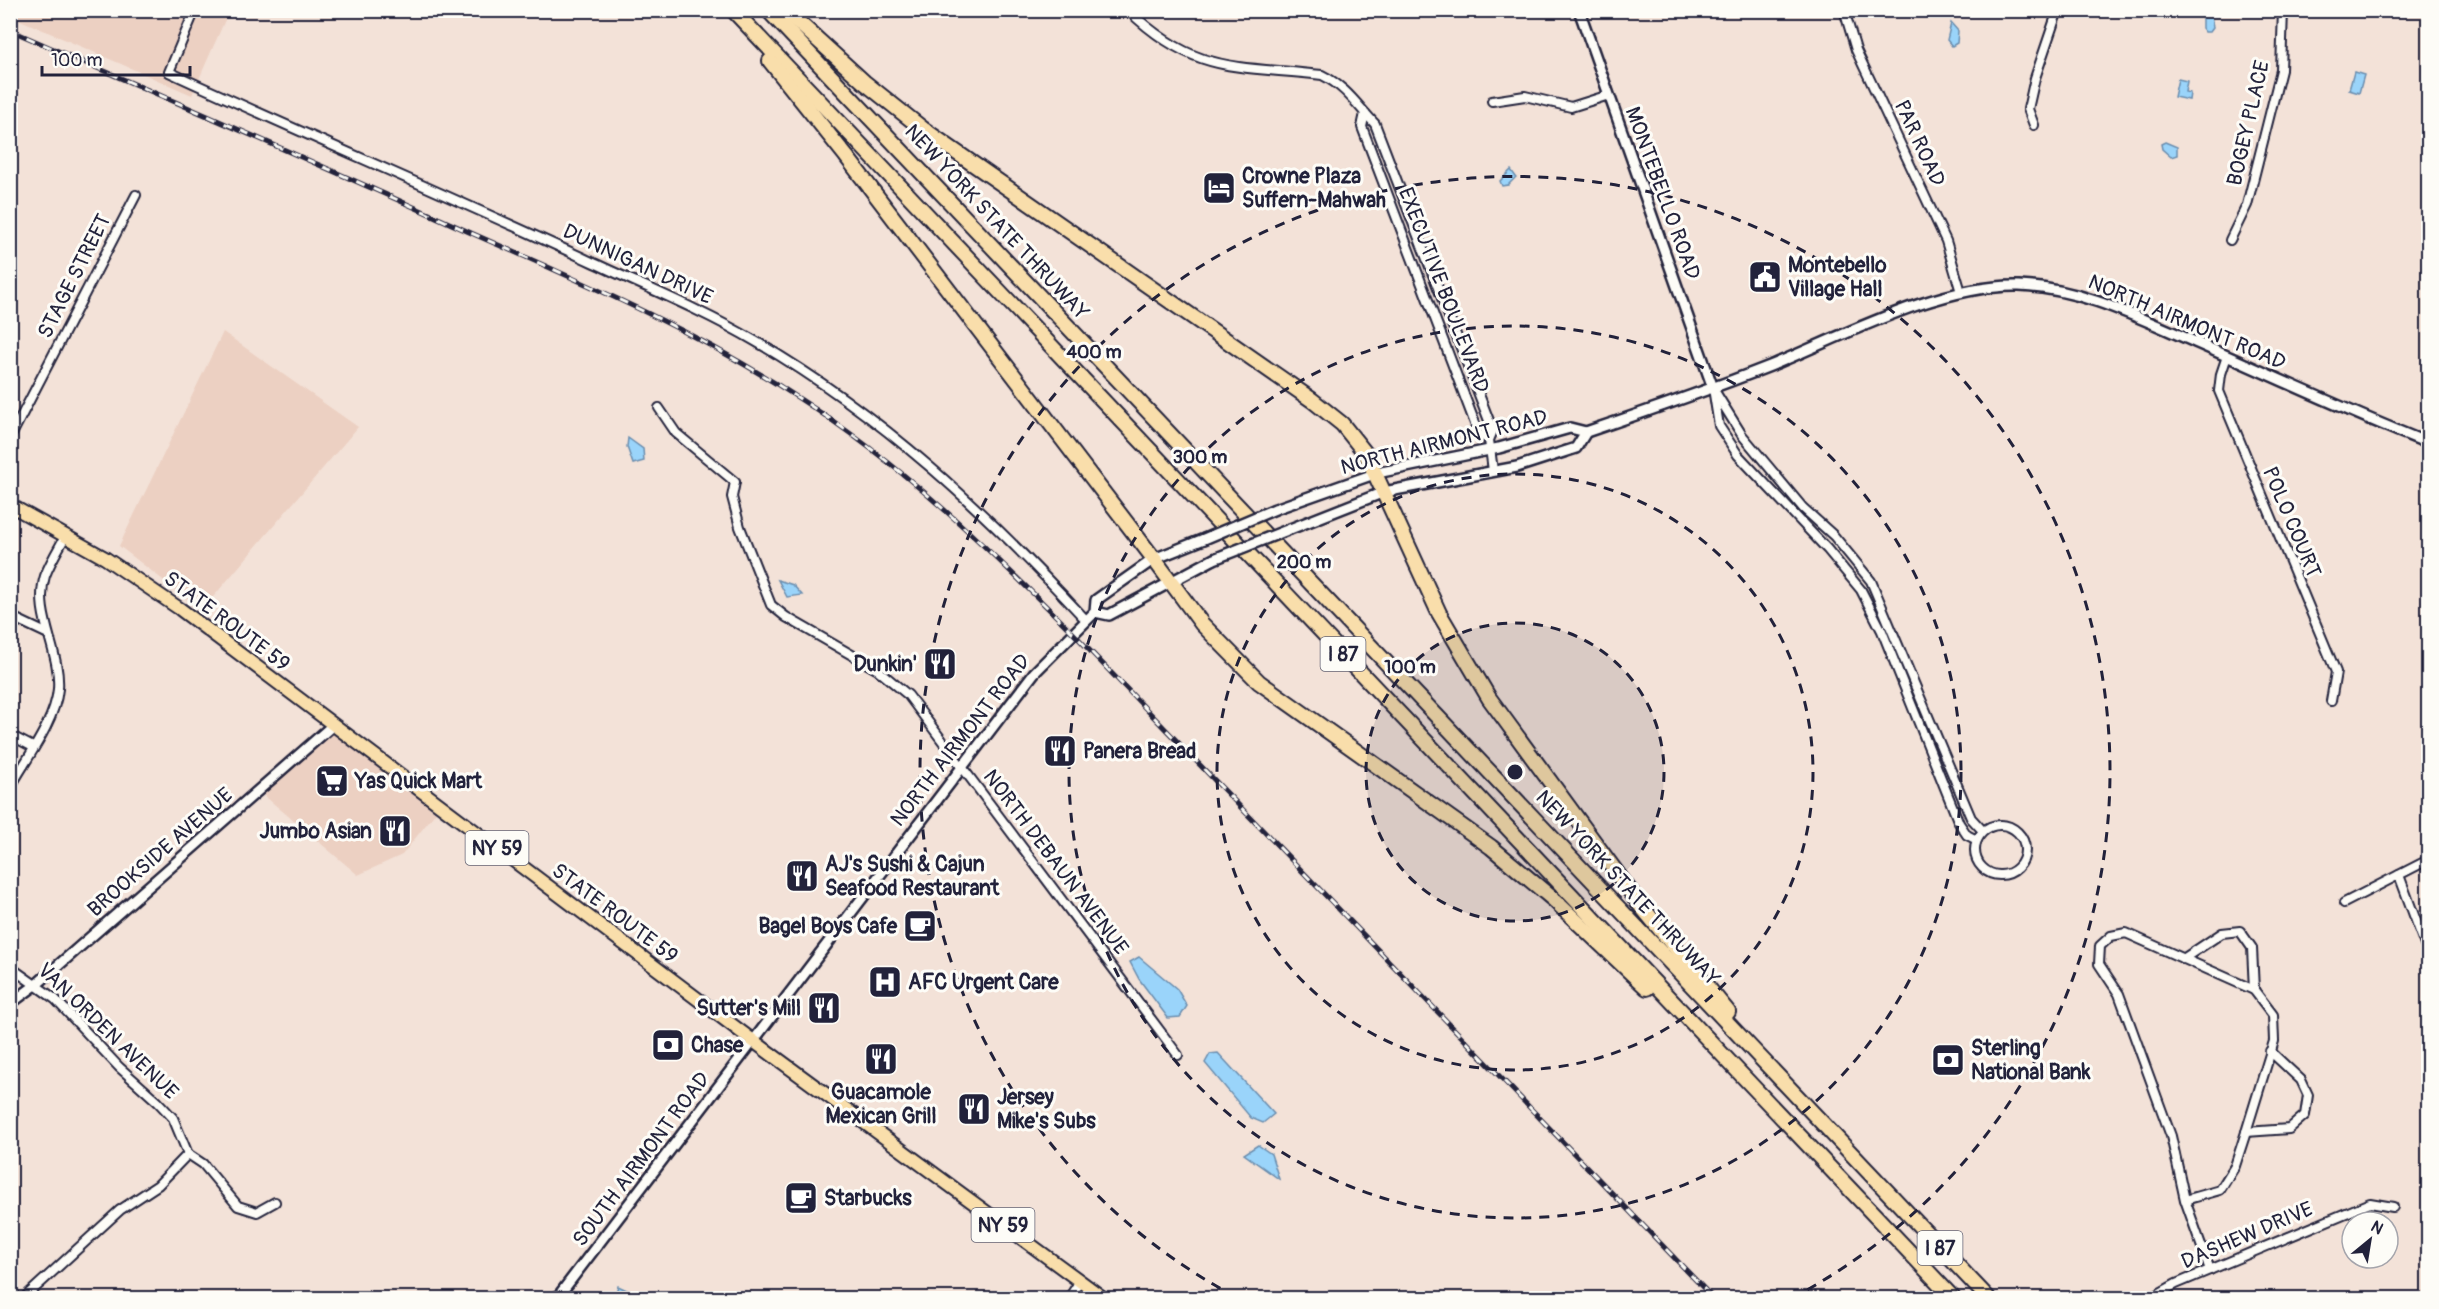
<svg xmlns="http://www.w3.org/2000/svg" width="2439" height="1309" viewBox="0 0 2439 1309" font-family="Pangolin,sans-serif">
<rect width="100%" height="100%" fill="#f3e2d8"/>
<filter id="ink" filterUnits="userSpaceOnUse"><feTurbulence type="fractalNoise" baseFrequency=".0167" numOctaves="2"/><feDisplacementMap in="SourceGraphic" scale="12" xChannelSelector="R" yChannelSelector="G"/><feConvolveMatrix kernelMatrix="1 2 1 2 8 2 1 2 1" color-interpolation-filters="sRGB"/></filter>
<g filter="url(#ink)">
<!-- built -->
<g fill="#ecd0c2">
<path d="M11 10 229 11 192 95 11 16Z"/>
<path d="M223 332 358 427 202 610 119 546Z"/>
<path d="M332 732 436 812 402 855 358 875 261 793Z"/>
</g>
<!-- water -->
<g fill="#9ad4fa" stroke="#6a8dae" stroke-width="1.5">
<path d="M2205 12 2211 14 2213 28 2210 32H2205L2202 28V17Z"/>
<path d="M1951 23 1958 31 1957 43 1952 46 1947 40Z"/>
<path d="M2354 72 2364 75 2359 93 2349 90Z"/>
<path d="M2178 79 2187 81 2185 92 2190 93 2189 100 2174 97Z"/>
<path d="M2165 142 2177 147V155L2171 157 2162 149 2161 144Z"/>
<path d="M1511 170 1516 177 1508 185 1502 186 1500 181Z"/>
<path d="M628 438 643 449 644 461 633 464 627 447Z"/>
<path d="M778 580 793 585 802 595 787 597Z"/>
<path d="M1139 957 1177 989 1187 1006 1180 1017 1168 1018 1139 979 1130 962Z"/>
<path d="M1218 1053 1274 1114 1263 1123 1251 1118 1205 1063 1210 1054Z"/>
<path d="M1258 1145 1271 1154 1279 1179 1244 1154Z"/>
<path d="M618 1286 631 1292 650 1295 649 1298H614Z"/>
</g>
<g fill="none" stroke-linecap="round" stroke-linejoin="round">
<!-- minor casing -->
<g stroke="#22223b" stroke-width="12">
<g id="minor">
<path d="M195 10 169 72C310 137 453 197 594 263 648 288 704 311 755 341 884 416 985 511 1086 620"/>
<path d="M1128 10C1196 75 1236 65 1322 75 1346 87 1357 105 1375 124L1493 431 1489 440 1493 471"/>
<path d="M1844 10 1856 50 1946 241 1961 292"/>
<path d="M1492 101 1525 96 1571 107 1609 95"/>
<path d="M1365 113 1362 127 1479 434 1489 440"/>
<path d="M2034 125 2028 109 2035 78 2058 10"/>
<path d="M2230 240 2247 205 2281 70 2283 10"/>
<path d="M2227 356 2221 374 2219 391 2336 672 2331 701"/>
<path d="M1713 388 1719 426 1738 455 1827 549 1861 590 1882 631 1959 823 1967 835 1977 840"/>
<path d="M1714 390 1742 435 1803 508 1834 536 1871 581 1971 818 1983 831"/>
<path d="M659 408 676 433 735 482 732 497 740 527 771 605 786 617 878 670 908 695 1178 1055"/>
<path d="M10 438 136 195"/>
<path d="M10 616 48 634"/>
<path d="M10 735 33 747"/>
<path d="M10 788C26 759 55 722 58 689 61 651 33 614 45 576 50 562 59 548 66 535"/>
<circle cx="2000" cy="850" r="25"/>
<path d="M2399 875 2428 953"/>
<path d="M2344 903 2428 860"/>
<path d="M2183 959 2222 933 2240 931 2252 948 2254 990"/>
<path d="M10 967 55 999 119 1067 158 1102 173 1118 188 1154 203 1164 238 1206 257 1212 275 1202"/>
<path d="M2246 1132 2289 1129 2305 1115 2308 1095 2301 1080 2270 1051"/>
<path d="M2185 1200 2171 1136 2119 994 2099 964 2100 946 2111 936 2126 933 2254 990 2273 1015 2274 1041 2246 1132 2235 1166 2220 1190 2185 1200 2210 1270"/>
<path d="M10 1289 17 1298"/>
<path d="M24 1298 120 1210 158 1185 188 1154"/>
<path d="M1069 1298 1080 1281"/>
<path d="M2151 1298 2176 1284 2370 1203 2393 1207"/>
</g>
</g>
<!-- tertiary casing -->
<g stroke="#22223b" stroke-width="14">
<g id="tertiary">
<path d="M1579 10 1713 388"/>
<path d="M1275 509 1377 473 1499 448 1570 428 1586 432C1648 411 1709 390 1770 366 1843 336 1940 284 2019 286 2081 288 2139 318 2195 342 2273 376 2349 412 2428 443"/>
<path d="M1290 529 1384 492 1517 467 1576 448 1586 432"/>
<path d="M1095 612 1109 615 1214 559"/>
<path d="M10 1004 37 984 333 725"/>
<path d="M557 1298 1034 673 1095 612 1096 600 1154 559 1204 539"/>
</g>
</g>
<!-- primary casing -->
<g stroke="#22223b" stroke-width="16">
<path id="primary" d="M10 505 105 558 180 609 752 1040 1103 1298"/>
</g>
<!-- motorway casing -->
<g stroke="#22223b" stroke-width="18">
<g id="motorway">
<path d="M733 10 1953 1298"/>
<path d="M768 10 1988 1298"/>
<path d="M785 10 864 82 923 129 1312 400 1342 424 1366 454 1439 613 1489 698 1641 906 1728 1012"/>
<path d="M770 61 846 156 1154 559 1202 624 1259 682 1491 847 1553 899 1647 988"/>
</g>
</g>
<!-- minor -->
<use href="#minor" stroke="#fdfcf7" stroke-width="8"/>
<!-- tertiary -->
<use href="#tertiary" stroke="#fdfcf7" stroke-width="9"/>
<!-- primary -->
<use href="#primary" stroke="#f9deab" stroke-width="12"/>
<!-- motorway -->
<use href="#motorway" stroke="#f9deab" stroke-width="14"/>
<!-- rail casing -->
<g stroke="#22223b" stroke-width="5">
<path id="rail" d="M10 30C164 97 317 163 469 232 582 282 697 331 800 399 902 464 987 547 1072 632L1713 1298"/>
</g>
<!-- rail -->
<use href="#rail" stroke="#fdfcf7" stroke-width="3" stroke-dasharray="9" stroke-linecap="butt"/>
<!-- tertiary-bridge casing -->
<g stroke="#22223b" stroke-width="14" stroke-linecap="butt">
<g id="tertiary-bridge">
<path d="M1204 539 1275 509"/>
<path d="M1214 559 1290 529"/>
</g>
</g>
<!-- tertiary-bridge -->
<use href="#tertiary-bridge" stroke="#fdfcf7" stroke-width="9"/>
</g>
</g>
<!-- distance rings -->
<circle cx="1515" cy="772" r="149" fill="#22223b" fill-opacity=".12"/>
<g fill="none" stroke="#22223b" stroke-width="3" stroke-dasharray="10 8">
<circle cx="1515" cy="772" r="149"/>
<circle cx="1515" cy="772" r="298"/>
<circle cx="1515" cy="772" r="446"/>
<path d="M1236 1297A595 595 0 1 1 1794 1297"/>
</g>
<!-- icons -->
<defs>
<g id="hotel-square" transform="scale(1.725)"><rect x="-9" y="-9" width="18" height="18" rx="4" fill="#22223b" stroke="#fdfcf7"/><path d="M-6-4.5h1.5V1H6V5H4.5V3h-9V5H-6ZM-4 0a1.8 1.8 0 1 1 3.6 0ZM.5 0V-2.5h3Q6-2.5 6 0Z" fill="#fff"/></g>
<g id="civic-square" transform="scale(1.725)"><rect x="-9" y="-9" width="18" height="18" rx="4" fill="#22223b" stroke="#fdfcf7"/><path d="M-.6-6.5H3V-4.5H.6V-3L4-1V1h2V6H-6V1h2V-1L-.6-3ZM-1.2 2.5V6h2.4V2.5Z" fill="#fff"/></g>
<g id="restaurant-square" transform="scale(1.725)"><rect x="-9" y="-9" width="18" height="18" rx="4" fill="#22223b" stroke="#fdfcf7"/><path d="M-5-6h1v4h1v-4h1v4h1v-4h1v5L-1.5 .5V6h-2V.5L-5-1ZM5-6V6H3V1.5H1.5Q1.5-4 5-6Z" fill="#fff"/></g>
<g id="supermarket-square" transform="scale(1.725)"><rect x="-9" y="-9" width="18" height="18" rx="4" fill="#22223b" stroke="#fdfcf7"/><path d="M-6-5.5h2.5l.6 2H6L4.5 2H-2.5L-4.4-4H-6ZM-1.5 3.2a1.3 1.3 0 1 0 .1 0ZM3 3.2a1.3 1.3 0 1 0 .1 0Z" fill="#fff"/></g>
<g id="cafe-square" transform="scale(1.725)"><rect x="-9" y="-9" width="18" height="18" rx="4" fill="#22223b" stroke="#fdfcf7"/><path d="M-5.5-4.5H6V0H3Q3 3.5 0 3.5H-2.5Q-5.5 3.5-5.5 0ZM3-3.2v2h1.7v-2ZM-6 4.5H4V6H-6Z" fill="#fff"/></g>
<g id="hospital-square" transform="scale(1.725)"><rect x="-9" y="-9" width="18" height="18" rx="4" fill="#22223b" stroke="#fdfcf7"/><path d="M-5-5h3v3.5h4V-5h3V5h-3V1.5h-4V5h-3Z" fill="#fff"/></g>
<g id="bank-square" transform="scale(1.725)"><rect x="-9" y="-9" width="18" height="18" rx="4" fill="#22223b" stroke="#fdfcf7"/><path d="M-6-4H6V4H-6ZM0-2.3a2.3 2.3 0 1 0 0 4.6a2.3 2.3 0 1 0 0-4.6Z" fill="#fff"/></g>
</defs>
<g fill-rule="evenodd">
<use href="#hotel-square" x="1219" y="188"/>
<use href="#civic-square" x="1765" y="277"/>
<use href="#restaurant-square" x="940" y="664"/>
<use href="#restaurant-square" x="1060" y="751"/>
<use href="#supermarket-square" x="332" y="781"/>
<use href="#restaurant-square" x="395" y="831"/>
<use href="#restaurant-square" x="802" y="876"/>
<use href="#cafe-square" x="920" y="926"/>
<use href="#hospital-square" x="885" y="982"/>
<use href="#restaurant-square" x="824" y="1008"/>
<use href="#bank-square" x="668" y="1045"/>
<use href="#restaurant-square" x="881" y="1059"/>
<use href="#bank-square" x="1948" y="1060"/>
<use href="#restaurant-square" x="974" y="1109"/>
<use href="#cafe-square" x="801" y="1198"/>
</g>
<g text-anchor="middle" stroke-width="6" stroke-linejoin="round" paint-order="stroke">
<!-- shield labels -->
<g fill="#fdfcf7" stroke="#646373" stroke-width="1.5">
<rect x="1320.5" y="637" width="45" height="34" rx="4.5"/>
<rect x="465.5" y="831" width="63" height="34" rx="4.5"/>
<rect x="971.5" y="1208" width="63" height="34" rx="4.5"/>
<rect x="1917.5" y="1231" width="45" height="34" rx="4.5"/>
</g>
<g font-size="20" font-weight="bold" fill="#22223b">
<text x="1343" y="661">I 87</text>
<text x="497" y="855">NY 59</text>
<text x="1003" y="1232">NY 59</text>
<text x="1940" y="1255">I 87</text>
</g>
<!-- street labels -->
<g font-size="21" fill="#22223b" stroke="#fdfcf7">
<text transform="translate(2248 123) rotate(-77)" y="7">BOGEY PLACE</text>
<text transform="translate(1920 143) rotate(65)" y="7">PAR ROAD</text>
<text transform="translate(1663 193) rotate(70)" y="7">MONTEBELLO ROAD</text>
<text transform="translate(997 222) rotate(47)" y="7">NEW YORK STATE THRUWAY</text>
<text transform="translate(638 264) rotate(25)" y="7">DUNNIGAN DRIVE</text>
<text transform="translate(74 276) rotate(-63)" y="7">STAGE STREET</text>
<text transform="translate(1444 290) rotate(69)" y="7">EXECUTIVE BOULEVARD</text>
<text transform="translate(2187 322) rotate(23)" y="7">NORTH AIRMONT ROAD</text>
<text transform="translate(1444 442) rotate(-14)" y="7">NORTH AIRMONT ROAD</text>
<text transform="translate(2292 522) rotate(67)" y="7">POLO COURT</text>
<text transform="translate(227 621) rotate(37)" y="7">STATE ROUTE 59</text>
<text transform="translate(960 740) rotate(-52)" y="7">NORTH AIRMONT ROAD</text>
<text transform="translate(160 852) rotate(-41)" y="7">BROOKSIDE AVENUE</text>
<text transform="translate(1056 862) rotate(53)" y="7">NORTH DEBAUN AVENUE</text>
<text transform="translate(1628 888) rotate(47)" y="7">NEW YORK STATE THRUWAY</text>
<text transform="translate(615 913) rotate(37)" y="7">STATE ROUTE 59</text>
<text transform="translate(108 1031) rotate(44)" y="7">VAN ORDEN AVENUE</text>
<text transform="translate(641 1159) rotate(-53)" y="7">SOUTH AIRMONT ROAD</text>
<text transform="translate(2247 1235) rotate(-23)" y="7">DASHEW DRIVE</text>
</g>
<!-- poi labels -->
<g font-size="21" font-weight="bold" fill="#22223b" stroke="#fdfcf7" text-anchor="start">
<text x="1242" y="183">Crowne Plaza<tspan x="1242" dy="24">Suffern-Mahwah</tspan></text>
<text x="1788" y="272">Montebello<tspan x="1788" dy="24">Village Hall</tspan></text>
<text x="917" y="671" text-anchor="end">Dunkin'</text>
<text x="1083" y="758">Panera Bread</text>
<text x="355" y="788">Yas Quick Mart</text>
<text x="372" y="838" text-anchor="end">Jumbo Asian</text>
<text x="825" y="871">AJ's Sushi &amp; Cajun<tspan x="825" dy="24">Seafood Restaurant</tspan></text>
<text x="897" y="933" text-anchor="end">Bagel Boys Cafe</text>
<text x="908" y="989">AFC Urgent Care</text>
<text x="801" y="1015" text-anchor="end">Sutter's Mill</text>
<text x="691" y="1052">Chase</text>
<text x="1971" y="1055">Sterling<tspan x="1971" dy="24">National Bank</tspan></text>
<text x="881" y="1099" text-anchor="middle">Guacamole<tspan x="881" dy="24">Mexican Grill</tspan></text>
<text x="997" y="1104">Jersey<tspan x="997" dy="24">Mike's Subs</tspan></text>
<text x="824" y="1205">Starbucks</text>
</g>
</g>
<circle cx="1515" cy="772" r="9" fill="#22223b" stroke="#fdfcf7" stroke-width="3"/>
<g font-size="18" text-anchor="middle" font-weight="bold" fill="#22223b" stroke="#fdfcf7" stroke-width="6" stroke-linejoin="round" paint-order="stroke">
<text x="1094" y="358">400 m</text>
<text x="1200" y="463">300 m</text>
<text x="1304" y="568">200 m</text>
<text x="1410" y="673">100 m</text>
</g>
<!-- margin -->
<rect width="2439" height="1309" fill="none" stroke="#fdfcf7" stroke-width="36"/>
<rect x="18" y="18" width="2403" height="1273" fill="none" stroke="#22223b" stroke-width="2" filter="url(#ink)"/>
<!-- north arrow -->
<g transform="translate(2370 1240) rotate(30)"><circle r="28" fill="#fdfcf7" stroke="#a5a5ac" stroke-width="1.5"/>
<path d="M0-4.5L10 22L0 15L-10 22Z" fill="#22223b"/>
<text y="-9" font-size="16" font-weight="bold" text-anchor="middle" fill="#22223b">N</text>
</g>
<!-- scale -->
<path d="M42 66v9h148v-9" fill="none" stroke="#22223b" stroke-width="3"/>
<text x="51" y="66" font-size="18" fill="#22223b" stroke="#fdfcf7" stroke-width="4.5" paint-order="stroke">100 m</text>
</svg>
